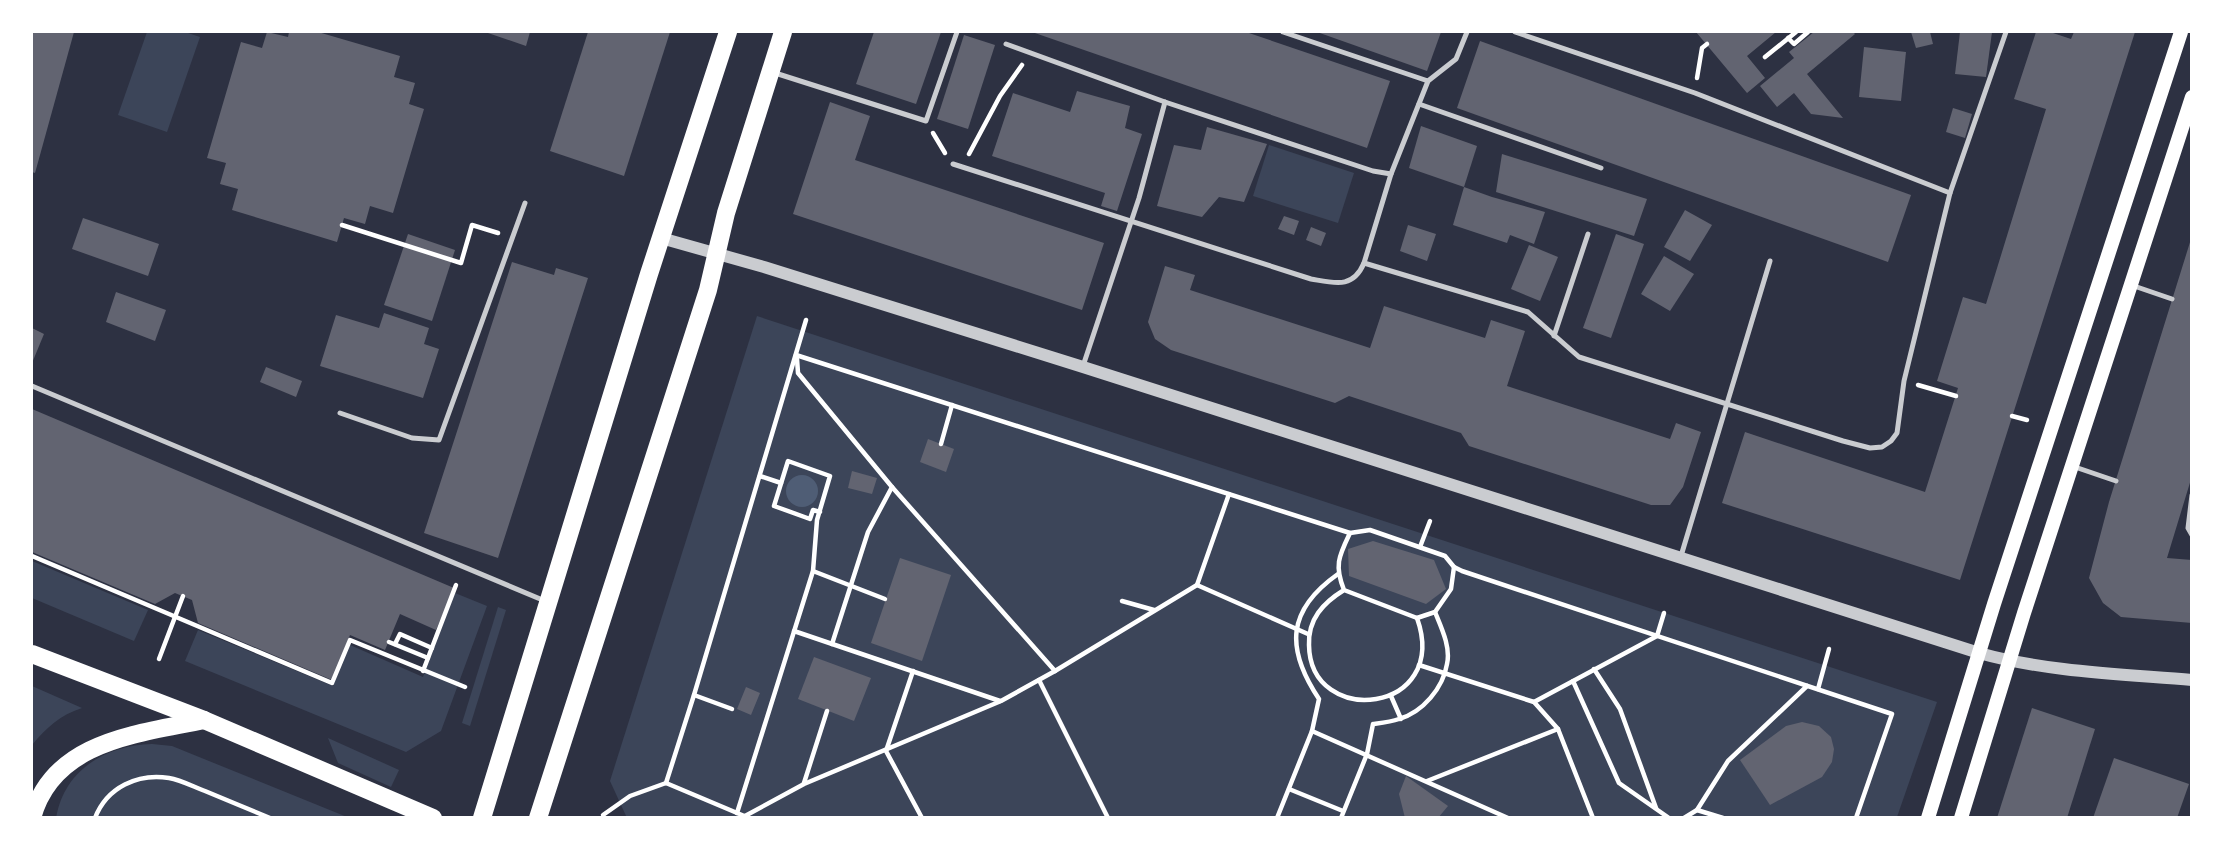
<svg xmlns="http://www.w3.org/2000/svg" width="2223" height="849" viewBox="0 0 2223 849" font-family="Barlow,sans-serif">
<rect width="100%" height="100%" fill="#2d3142"/>
<!-- green -->
<g fill="#3c4559">
<path d="M147 32H185L200 37 167 132 118 115Z"/>
<path d="M1269 145 1354 173 1338 223 1253 196Z"/>
<path d="M757 316 1937 702 1897 817 627 818 610 781Z"/>
<path d="M32 561 148 610 134 641 32 598Z"/>
<path d="M455 593 487 606 441 731 406 752 185 661 198 630 333 686 350 645 423 677Z"/>
<path d="M498 607 506 610 470 726 462 723Z"/>
<path d="M32 686 82 708C60 715 46 728 32 745Z"/>
<path d="M328 738 399 770 391 787 338 763Z"/>
<path d="M152 744 172 746 347 817 56 818C64 770 106 745 152 744Z"/>
</g>
<!-- water -->
<circle fill="#4f5d75" cx="802" cy="491" r="16"/>
<!-- building -->
<g fill="#626471">
<path d="M32 32H74L35 173 32 172Z"/>
<path d="M267 32 288 37 289 32H318L400 56 394 77 415 83 409 104 424 109 393 213 370 206 365 224 344 218 337 242 232 210 238 189 220 184 226 163 207 158 241 42 262 48Z"/>
<path d="M485 32H530L526 46Z"/>
<path d="M588 32H670L624 176 550 151Z"/>
<path d="M874 32H941L916 104 856 84Z"/>
<path d="M1032 32H1246L1390 81 1367 148Z"/>
<path d="M1317 32H1441L1427 71Z"/>
<path d="M1696 32H1776L1747 56 1765 78 1747 93Z"/>
<path d="M1814 32H1853L1855 34 1807 74 1843 118 1811 114 1794 93 1777 107 1760 86 1794 58 1789 52Z"/>
<path d="M1911 32H1930L1933 44 1916 48Z"/>
<path d="M1960 32H1992L1986 77 1955 74Z"/>
<path d="M2036 32H2050L2071 39 2074 32H2135L1960 580 1722 503 1745 432 1925 492 1958 388 1937 381 1963 297 1986 304 2046 109 2014 99Z"/>
<path d="M964 35 995 45 968 129 937 119Z"/>
<path d="M1480 41 1911 195 1888 262 1457 108Z"/>
<path d="M1864 47 1906 52 1901 101 1859 97Z"/>
<path d="M1077 91 1130 106 1125 128 1142 134 1117 211 1101 206 1105 193 992 156 1013 93 1070 112Z"/>
<path d="M830 102 870 116 855 160 1104 243 1082 310 793 214Z"/>
<path d="M1953 108 1972 114 1965 138 1946 132Z"/>
<path d="M1421 126 1477 146 1464 187 1409 168Z"/>
<path d="M1207 127 1267 144 1244 202 1219 197 1202 217 1157 206 1174 145 1201 150Z"/>
<path d="M1502 154 1647 199 1634 236 1496 192Z"/>
<path d="M1464 187 1492 197 1545 212 1534 244 1510 235 1507 243 1453 225Z"/>
<path d="M1685 210 1712 225 1690 261 1664 247Z"/>
<path d="M1284 216 1299 221 1294 235 1278 229Z"/>
<path d="M83 218 159 244 148 276 72 249Z"/>
<path d="M1408 225 1436 234 1427 261 1400 251Z"/>
<path d="M1311 227 1326 233 1321 246 1306 240Z"/>
<path d="M408 234 455 250 432 321 384 305Z"/>
<path d="M1616 234 1644 244 1611 338 1583 328Z"/>
<path d="M2191 239 2192 476 2167 558 2192 560V623L2121 617 2103 603 2089 578 2109 502Z"/>
<path d="M1529 245 1558 257 1540 301 1511 289Z"/>
<path d="M1664 256 1694 274 1670 311 1641 294Z"/>
<path d="M512 262 554 275 556 268 588 278 498 558 424 533Z"/>
<path d="M1165 266 1195 275 1190 290 1370 348 1384 306 1485 338 1491 320 1525 331 1507 386 1670 439 1676 423 1701 432 1683 487 1670 505H1651L1469 446 1461 433 1349 396 1335 403 1171 350 1155 339 1148 322Z"/>
<path d="M116 292 166 310 155 341 106 322Z"/>
<path d="M384 313 429 328 424 344 439 349 423 398 320 366 336 315 379 328Z"/>
<path d="M32 328 44 334 32 363Z"/>
<path d="M266 367 302 381 296 397 260 382Z"/>
<path d="M32 409 454 588 436 630 400 614 385 650 350 635 332 680 198 623 192 600 175 593 155 604 32 552Z"/>
<path d="M928 439 954 449 946 472 920 462Z"/>
<path d="M852 471 877 478 872 494 848 488Z"/>
<path d="M1373 541 1434 560 1446 589 1426 604 1349 576 1348 549Z"/>
<path d="M900 558 951 575 922 661 871 643Z"/>
<path d="M814 657 871 678 854 721 798 699Z"/>
<path d="M746 687 760 693 751 715 737 709Z"/>
<path d="M2032 708 2095 729 2067 818H1997Z"/>
<path d="M1802 722 1819 726 1831 737 1834 749 1832 762 1822 777 1770 805 1740 760 1786 726Z"/>
<path d="M2114 758 2189 784 2177 818H2093Z"/>
<path d="M1406 776 1448 806 1438 818H1405L1399 794Z"/>
</g>
<g fill="none" stroke-linecap="round" stroke-linejoin="round">
<!-- path -->
<g stroke="#fff" stroke-width="4.5">
<path d="M1788 38 1794 44 1808 32"/>
<path d="M1765 57 1796 32"/>
<path d="M1697 78 1702 48 1707 44"/>
<path d="M933 133 945 153"/>
<path d="M969 154 1000 96 1022 65"/>
<path d="M342 225 461 263 472 225 498 233"/>
<path d="M796 355 1350 533 1370 530 1445 556 1454 567 1462 571 1892 714 1856 818"/>
<path d="M797 359 798 373 892 487 1055 671"/>
<path d="M1918 385 1956 396"/>
<path d="M2012 416 2027 420"/>
<path d="M941 444 952 405"/>
<path d="M760 476 781 483"/>
<path d="M1420 547 1430 521"/>
<path d="M32 556 332 683 350 640 465 687"/>
<path d="M813 571 885 599"/>
<path d="M1197 585 1308 634"/>
<path d="M1344 590C1323 603 1308 619 1309 645 1310 729 1451 714 1417 618L1344 590C1334 565 1339 556 1350 533"/>
<path d="M1122 601 1154 610"/>
<path d="M1417 618 1435 612 1451 589 1454 567"/>
<path d="M794 631 1000 701"/>
<path d="M389 642 428 658"/>
<path d="M395 644 400 634 432 648"/>
<path d="M832 644 868 532 892 487"/>
<path d="M159 659 183 596"/>
<path d="M1419 665 1534 702 1558 729 1593 818"/>
<path d="M1594 669 1620 709 1656 808"/>
<path d="M423 671 456 585"/>
<path d="M913 671 886 751 922 818"/>
<path d="M1039 680 1108 818"/>
<path d="M1573 681 1619 783 1669 818"/>
<path d="M1818 689 1829 649"/>
<path d="M694 695 732 709"/>
<path d="M1391 696 1401 719"/>
<path d="M1534 702 1657 636 1664 613"/>
<path d="M1312 731 1508 818"/>
<path d="M1427 781 1558 729"/>
<path d="M666 783 694 695 806 320"/>
<path d="M804 783 827 711"/>
<path d="M1289 789 1343 811"/>
<path d="M1697 810 1723 818"/>
<path d="M737 813 813 571 817 520 830 476 788 461 774 506 810 519 813 510 820 512"/>
<path d="M603 815 630 796 666 783 749 818"/>
<path d="M745 816 804 784 1001 701 1055 671 1197 585 1229 494"/>
<path d="M95 818C107 787 138 773 169 778 181 780 194 787 205 791 227 800 248 809 270 818"/>
<path d="M1277 818 1312 731 1319 699C1285 648 1287 610 1338 574"/>
<path d="M1341 818 1367 754 1373 724C1381 723 1391 722 1399 719 1423 712 1443 688 1447 664 1451 647 1441 627 1435 612"/>
<path d="M1684 818 1697 810 1728 761 1807 686"/>
</g>
<!-- service -->
<g stroke="#caccd0" stroke-width="5">
<path d="M1283 32 1428 81"/>
<path d="M1515 32 1695 93 1950 193"/>
<path d="M1006 44 1165 102 1373 171 1391 174"/>
<path d="M775 73 926 121 957 32"/>
<path d="M1419 104 1601 168"/>
<path d="M953 164 1311 279C1335 283 1353 289 1364 263L1391 174 1428 81 1456 59 1467 32"/>
<path d="M1364 263 1528 312 1579 357 1843 441 1870 448 1882 447 1891 441 1897 433 1904 381 1950 193 2006 32"/>
<path d="M2134 286 2172 299"/>
<path d="M1554 336 1588 234"/>
<path d="M1083 366 1139 198 1165 102"/>
<path d="M32 386 545 601"/>
<path d="M340 413 412 438 439 440 525 203"/>
<path d="M2072 466 2116 481"/>
<path d="M2192 495 2188 528 2192 535"/>
<path d="M1681 556 1770 261"/>
</g>
<!-- tertiary -->
<path stroke="#caccd0" stroke-width="12" d="M661 238 764 267 1083 367 1979 653C2047 672 2121 674 2192 680"/>
<!-- secondary -->
<g stroke="#fff" stroke-width="14">
<path d="M1928 818 1994 604 2181 32"/>
<path d="M1961 818 2024 613 2192 97"/>
</g>
<!-- primary -->
<g stroke="#fff" stroke-width="18">
<path d="M32 654 204 720 433 818"/>
<path d="M32 818C53 740 139 734 204 720"/>
<path d="M482 818 649 274 728 32"/>
<path d="M538 818 708 290 726 213 783 32"/>
</g>
</g>
<!-- border -->
<rect width="2223" height="849" fill="none" stroke="#ffffff" stroke-width="66"/>
</svg>
